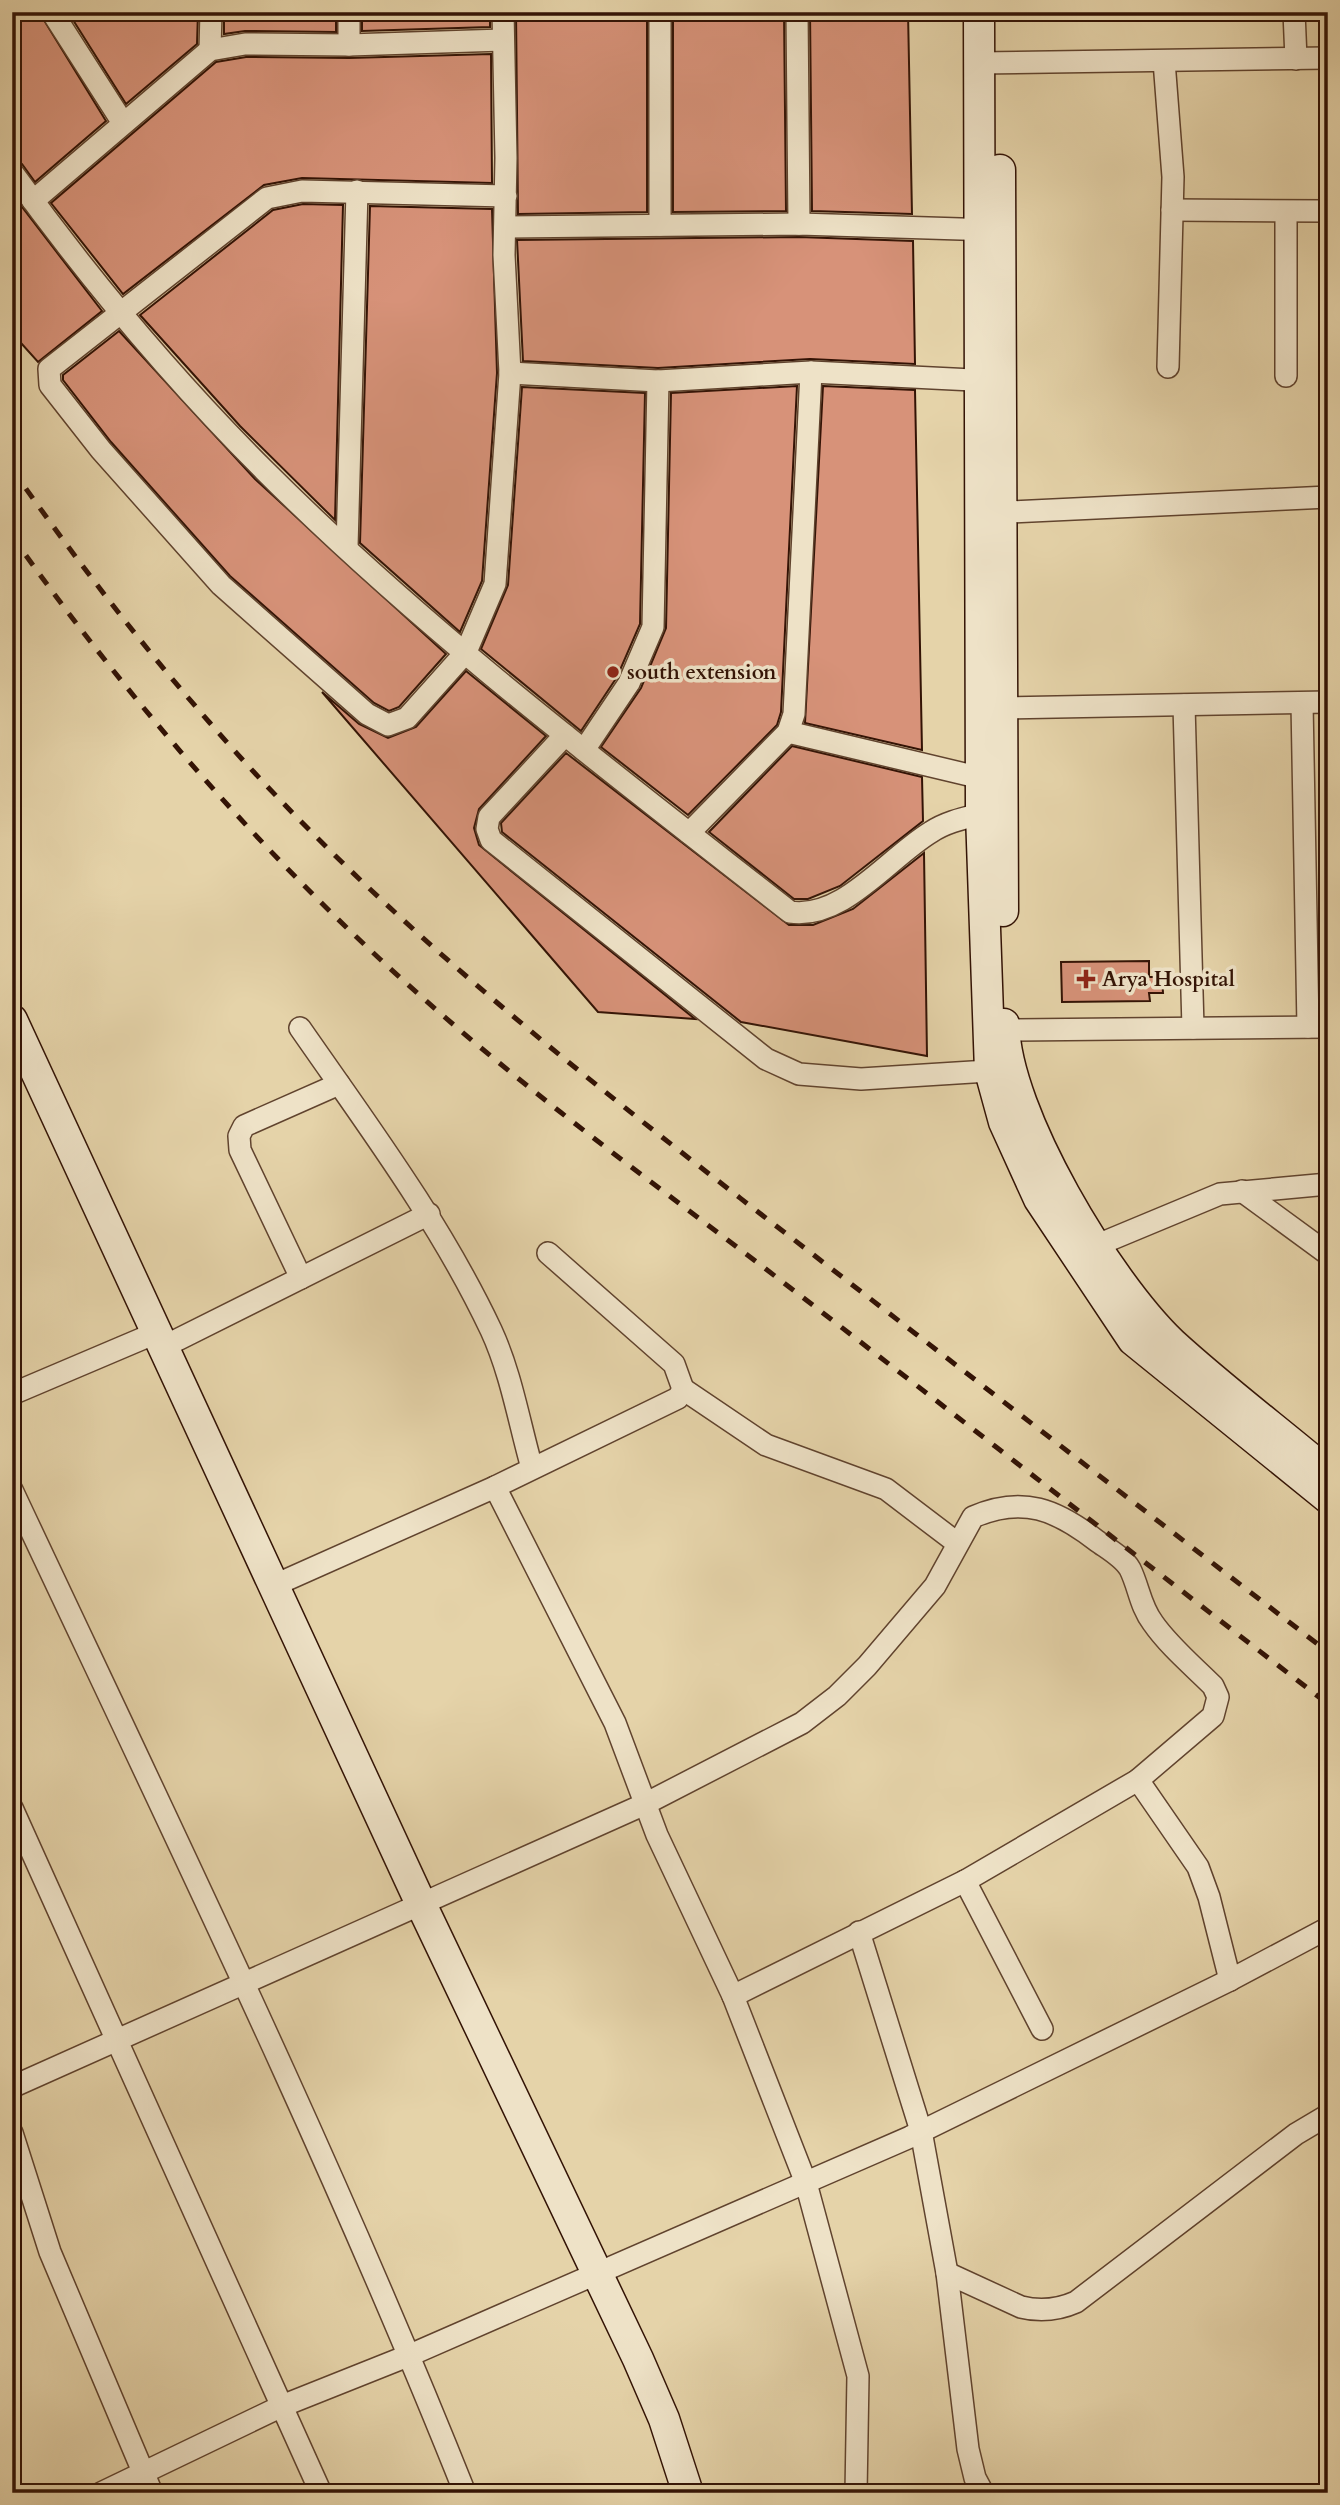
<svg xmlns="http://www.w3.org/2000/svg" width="1340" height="2505" viewBox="0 0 1340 2505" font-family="Cardo,serif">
<rect width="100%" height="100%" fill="#e5d3a9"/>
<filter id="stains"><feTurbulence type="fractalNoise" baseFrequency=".00286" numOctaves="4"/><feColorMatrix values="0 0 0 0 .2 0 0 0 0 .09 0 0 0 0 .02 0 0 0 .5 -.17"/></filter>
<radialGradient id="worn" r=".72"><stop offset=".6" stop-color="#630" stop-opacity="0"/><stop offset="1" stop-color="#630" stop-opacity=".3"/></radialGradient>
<!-- building -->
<g fill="#d79279" stroke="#331305" stroke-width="2">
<path d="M12 12H39L106 121 35 182 22 164 12 159Z"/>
<path d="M68 12H198L197 44 126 104Z"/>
<path d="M224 12H336V32L245 31 224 34Z"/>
<path d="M362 12H490V27L362 31Z"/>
<path d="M516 12H647V212L518 214Z"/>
<path d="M673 12H784L786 211 673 212Z"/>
<path d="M810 12H908L912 214 812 211Z"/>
<path d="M491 54 492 183 302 178 264 185 123 294 51 203 216 62 246 57 349 58Z"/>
<path d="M12 194 102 311 38 362 12 333Z"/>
<path d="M303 204 343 205 335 520 240 426 140 315 273 210Z"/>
<path d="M370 206 492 209 497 373 482 581 460 632 360 543Z"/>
<path d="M799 237 913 241 915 364 810 359 658 368 523 361 517 240Z"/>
<path d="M119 331 255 479 446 654 399 707 389 711 374 703 230 576 111 442 63 380V375Z"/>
<path d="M797 386 781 712 777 725 688 815 601 747 641 688 666 628 671 393Z"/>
<path d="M823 386 915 390 922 750 805 723Z"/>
<path d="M522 387 645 393 640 624 617 677 581 731 481 649 508 585Z"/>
<path d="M466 671 546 736 479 809 474 828 479 845 695 1019 598 1012 322 692 359 724 388 738 416 727Z"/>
<path d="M792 746 922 777 923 821 840 886 808 899H794L709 832Z"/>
<path d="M566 753 789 925H813L853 909 924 853 927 1056 741 1022 502 832 501 823Z"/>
<path d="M1149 961V977H1162L1163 993H1149L1150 1001 1062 1002 1061 962Z"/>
</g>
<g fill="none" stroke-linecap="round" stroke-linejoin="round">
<!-- street casing -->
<g stroke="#60432e" stroke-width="24">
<g id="street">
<path d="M52 12 123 123"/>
<path d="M349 12V45"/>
<path d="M503 12 506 158 504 255 510 373 495 584 466 652 407 718 388 725 367 714 221 585 101 450 50 385 49 369 267 198 302 191 506 196"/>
<path d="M797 12 799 224"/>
<path d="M1294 12 1296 59"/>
<path d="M210 50 211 12"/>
<path d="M1164 61 1173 177 1168 367"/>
<path d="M979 63 1328 58"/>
<path d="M12 172C87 276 173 379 264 470 426 632 610 771 790 912 843 920 888 858 931 832 949 820 971 817 992 811"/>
<path d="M33 201 210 50 245 44 349 45 503 40"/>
<path d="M1172 210 1328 211"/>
<path d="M660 225V12"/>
<path d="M505 227 799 224 993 230"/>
<path d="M510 373 658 381 811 372 993 381"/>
<path d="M1286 376V212"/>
<path d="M987 513 1328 497"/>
<path d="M347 547 357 191"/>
<path d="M1302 703 1308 1027"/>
<path d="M1184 705 1193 1028"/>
<path d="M1004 708 1328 702"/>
<path d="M788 732 994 781"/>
<path d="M565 735 489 817 487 829 491 840 766 1059 799 1074 861 1079 1004 1070"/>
<path d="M584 750 629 683 653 627 658 381"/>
<path d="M689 833 788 732 794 714 811 372"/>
<path d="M300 1028C368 1126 440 1222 491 1330 511 1373 519 1422 532 1468"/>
<path d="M1004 1030 1328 1027"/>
<path d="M1242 1191 1328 1254"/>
<path d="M1083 1251 1220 1194 1328 1184"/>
<path d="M301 1278 240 1150 239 1136 244 1126 339 1084"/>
<path d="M165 1346 429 1214"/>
<path d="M683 1389 766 1445 886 1489 957 1543"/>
<path d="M12 1394 158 1332"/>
<path d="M495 1487 615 1723 657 1835 733 1996 806 2183 858 2376 856 2493"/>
<path d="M12 1490C168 1822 329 2152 465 2493"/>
<path d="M275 1585 495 1487 678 1398 683 1389 674 1364 548 1253"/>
<path d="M1138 1780 1198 1867 1209 1897 1230 1980"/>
<path d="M12 1808 321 2493"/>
<path d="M965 1881 1042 2029"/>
<path d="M859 1932 921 2131 947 2273 968 2449 975 2478 983 2493"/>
<path d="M12 2087 645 1804 802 1723 837 1696 867 1666 935 1586 973 1517C1023 1495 1057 1510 1097 1541 1108 1549 1123 1557 1130 1569 1139 1587 1140 1606 1153 1623 1169 1646 1193 1666 1213 1686L1218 1697 1213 1716 1138 1780 965 1881 733 1996"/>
<path d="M12 2133 50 2252 152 2493"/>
<path d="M947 2273 1021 2307C1041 2312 1058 2310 1076 2302L1296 2134 1328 2115"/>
<path d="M101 2493 282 2406 410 2355 910 2137 1230 1980 1328 1928"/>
</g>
</g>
<!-- secondary casing -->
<g stroke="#331305" stroke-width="33">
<g id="secondary">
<path d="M979 12 981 814 990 1071 1004 1122 1039 1199 1133 1340 1328 1498"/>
<path d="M1000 170 1003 911"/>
<path d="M12 1020 421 1904 638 2359 664 2419 688 2493"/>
<path d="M1004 1024C1005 1113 1108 1282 1172 1343 1220 1387 1273 1427 1323 1469"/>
</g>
</g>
<!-- street -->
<use href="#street" stroke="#eee2c7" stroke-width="21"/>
<!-- secondary -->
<use href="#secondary" stroke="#eee2c7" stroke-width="30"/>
<!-- rail -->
<g stroke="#331305" stroke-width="5" stroke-dasharray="12 12" stroke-linecap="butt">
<path d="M12 469C74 557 139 642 210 723 378 917 581 1075 784 1232 965 1372 1146 1512 1328 1652"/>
<path d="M12 536C132 705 269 862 424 999 544 1105 675 1199 801 1296 977 1432 1152 1568 1328 1704"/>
</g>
</g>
<!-- markers -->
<g fill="#8f2418" stroke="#eee2c7" stroke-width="2.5">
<circle cx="613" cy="672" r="7"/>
<path d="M1082.5 968.5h7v7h7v7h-7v7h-7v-7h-7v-7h7z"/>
</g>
<g text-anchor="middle" stroke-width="7" stroke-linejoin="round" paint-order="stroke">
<!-- poi labels -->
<g font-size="21" font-weight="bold" fill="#331305" stroke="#eee2c7" text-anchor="start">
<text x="627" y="679">south extension</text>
<text x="1102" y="986">Arya Hospital</text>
</g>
</g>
<!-- margin -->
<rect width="1340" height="2505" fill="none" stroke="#e5d3a9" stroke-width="42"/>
<rect x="14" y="14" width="1312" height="2477" fill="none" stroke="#331305" stroke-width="3.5"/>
<rect x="21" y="21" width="1298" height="2463" fill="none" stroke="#331305" stroke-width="2"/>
<rect width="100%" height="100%" filter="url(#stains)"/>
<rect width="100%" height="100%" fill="url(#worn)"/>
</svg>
